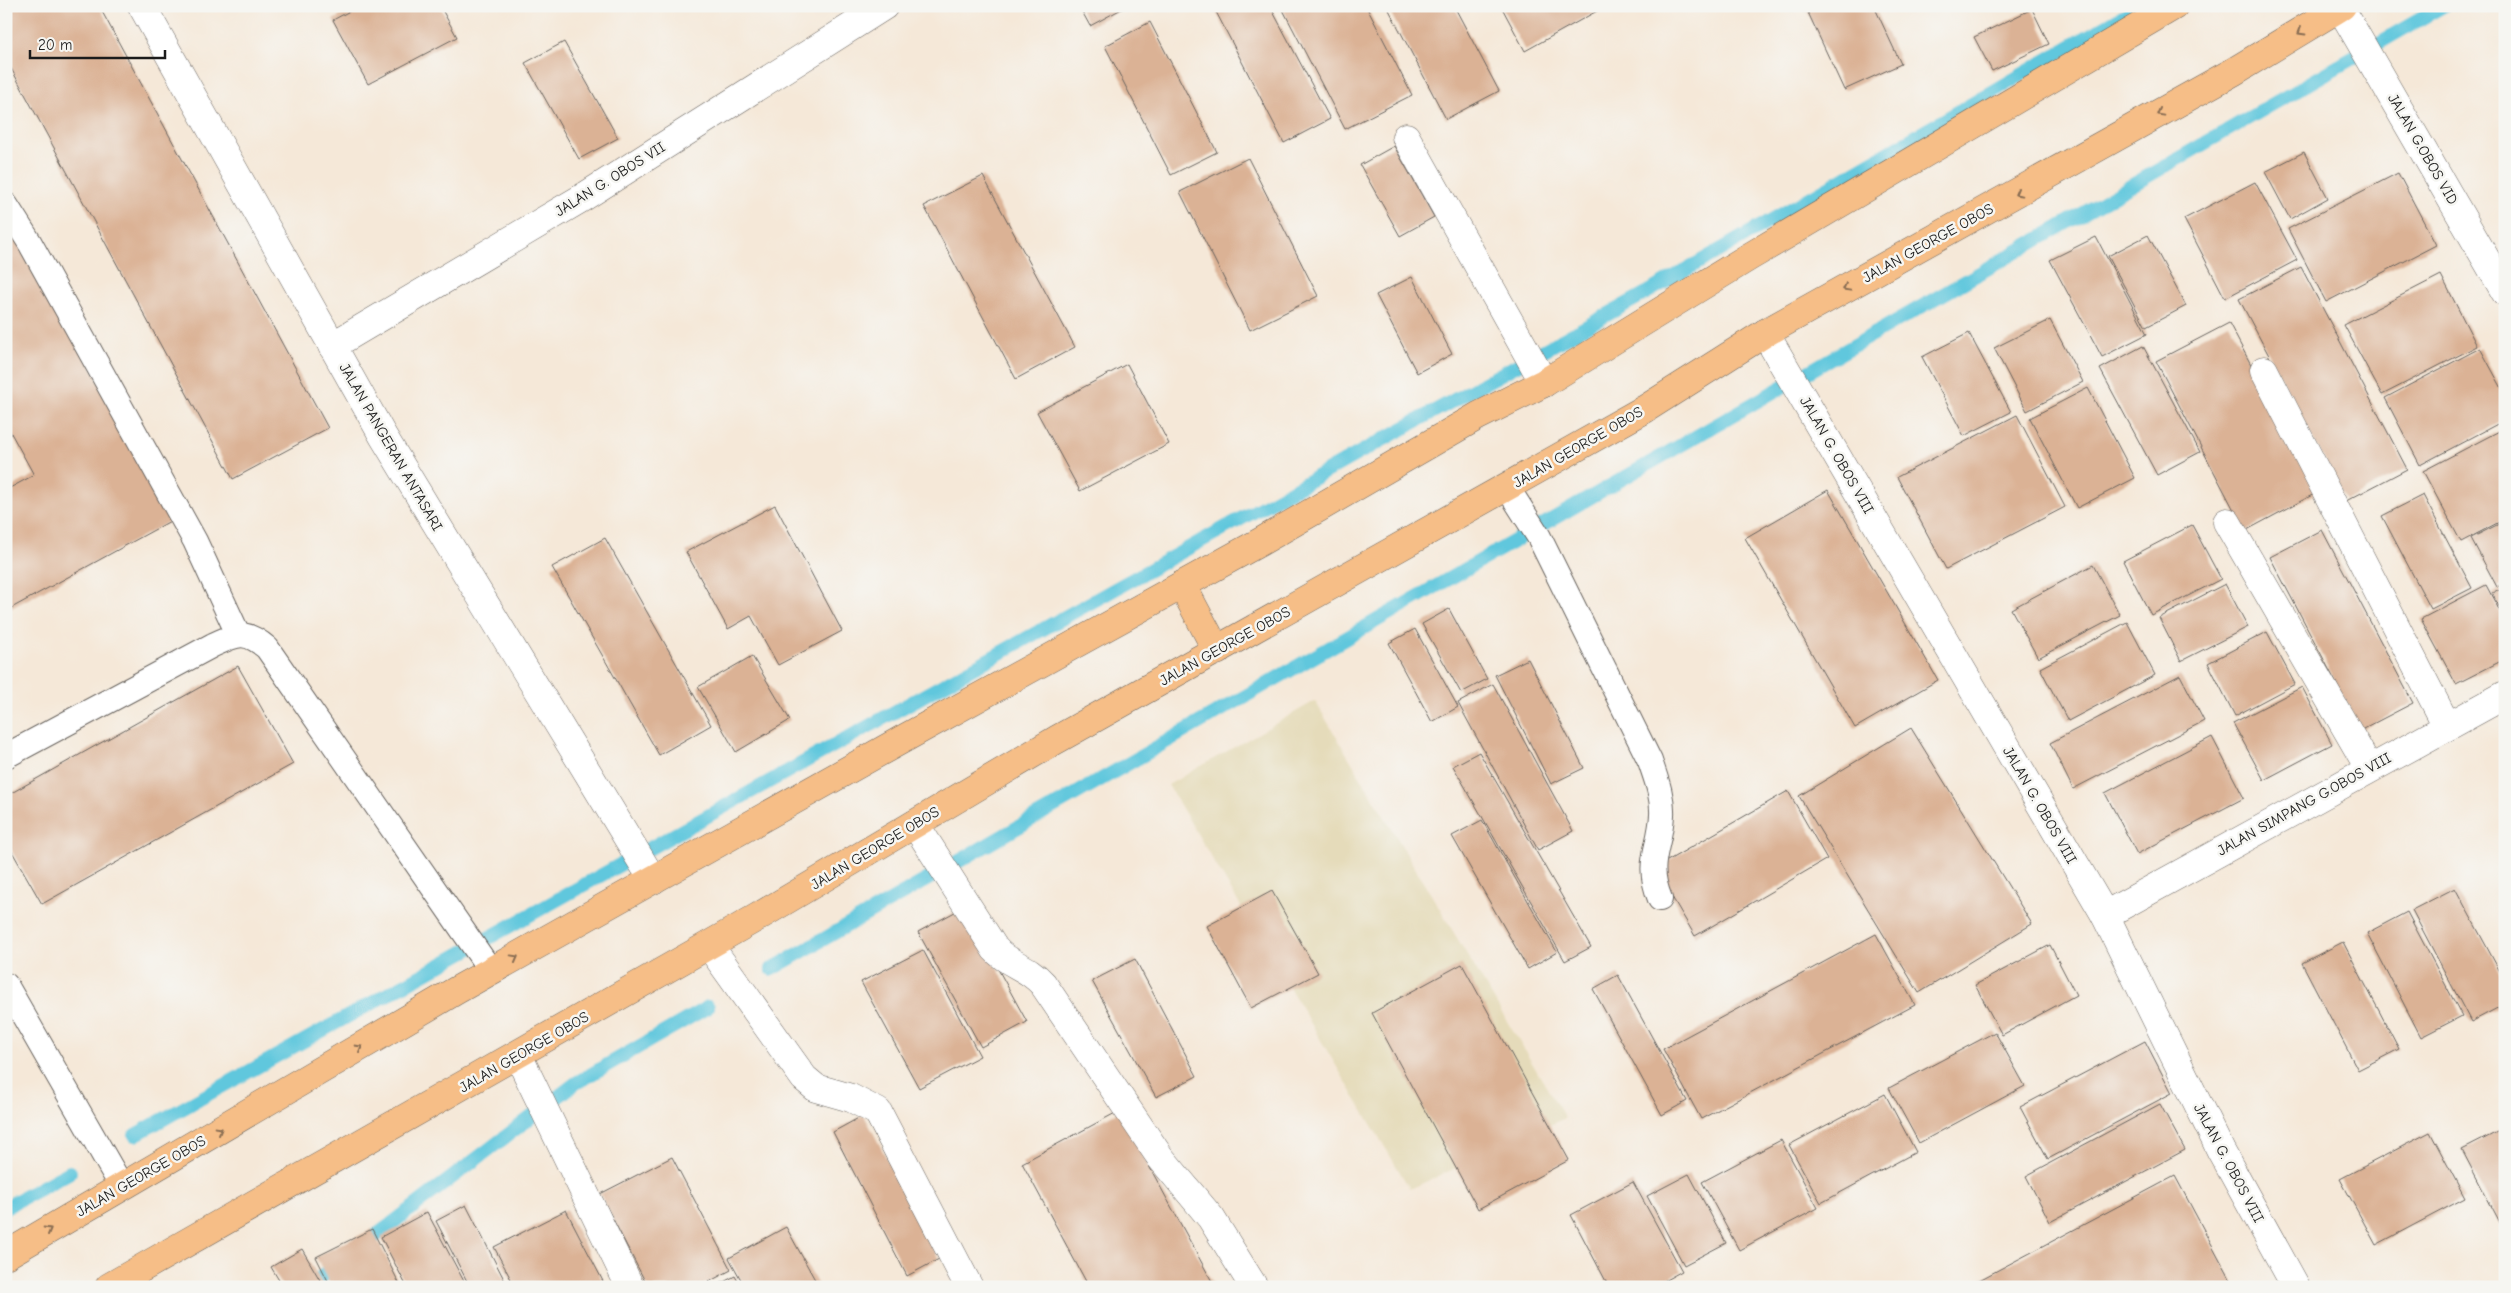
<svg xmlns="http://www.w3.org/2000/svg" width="2511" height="1293" viewBox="0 0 2511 1293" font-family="'Comic Neue',sans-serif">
<rect width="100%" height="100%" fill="#f6f6f2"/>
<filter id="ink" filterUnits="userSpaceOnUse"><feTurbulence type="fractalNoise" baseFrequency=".02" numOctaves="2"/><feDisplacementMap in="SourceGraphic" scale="10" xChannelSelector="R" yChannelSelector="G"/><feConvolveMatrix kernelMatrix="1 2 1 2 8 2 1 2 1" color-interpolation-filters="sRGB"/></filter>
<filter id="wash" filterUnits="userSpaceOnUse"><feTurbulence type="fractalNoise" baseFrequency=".0096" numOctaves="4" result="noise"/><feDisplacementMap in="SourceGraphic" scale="20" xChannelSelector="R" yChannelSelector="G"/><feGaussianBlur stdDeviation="1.12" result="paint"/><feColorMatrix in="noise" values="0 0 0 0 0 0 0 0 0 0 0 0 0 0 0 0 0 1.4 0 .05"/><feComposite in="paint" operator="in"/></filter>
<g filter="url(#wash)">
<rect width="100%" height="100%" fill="#f5e8d8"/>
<!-- built -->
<path fill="#e5dbba" d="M1315 701 1565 1118 1410 1189 1168 785Z"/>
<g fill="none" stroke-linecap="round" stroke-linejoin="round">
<!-- stream -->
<g stroke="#60c7dd" stroke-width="14">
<path d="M772 969 2443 6"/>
<path d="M135 1135 1648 292 2140 6"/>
<path d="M6 1207 70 1172"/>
<path d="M361 1247 576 1083 708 1007"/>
<path d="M308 1287 340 1263"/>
</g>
</g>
<g id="blocks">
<!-- building -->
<g fill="#dbb295">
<path d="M6 6H99L328 428 233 479 6 59Z"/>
<path d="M359 6H440L457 37 368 84 333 20Z"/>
<path d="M1079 6H1127L1090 26Z"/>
<path d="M1213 6H1270L1330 119 1284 143Z"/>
<path d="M1281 6H1366L1412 95 1345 129Z"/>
<path d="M1387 6H1454L1499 91 1446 119Z"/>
<path d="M1501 6H1606L1525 51Z"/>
<path d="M1805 6H1874L1901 64 1844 90Z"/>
<path d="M2032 9 2049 44 1992 71 1974 37Z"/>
<path d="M1150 22 1217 152 1171 175 1105 46Z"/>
<path d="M564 42 618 138 579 159 525 63Z"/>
<path d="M1394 146 1434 217 1400 236 1360 165Z"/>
<path d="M2304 152 2328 198 2290 219 2265 172Z"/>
<path d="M1248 158 1318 296 1250 330 1180 192Z"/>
<path d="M2398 173 2436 245 2326 302 2288 229Z"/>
<path d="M983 176 1075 347 1016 379 924 206Z"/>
<path d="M2255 182 2297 260 2225 298 2184 219Z"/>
<path d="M2148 235 2186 306 2146 327 2108 256Z"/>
<path d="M20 236 174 519 6 611V490L34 475 6 424V243Z"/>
<path d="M2096 237 2147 334 2102 357 2050 260Z"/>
<path d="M2301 267 2407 469 2346 501 2239 299Z"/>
<path d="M2441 275 2477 346 2382 395 2344 325Z"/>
<path d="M1412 277 1452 354 1417 373 1376 295Z"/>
<path d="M2050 320 2083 382 2027 411 1994 348Z"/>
<path d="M2229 323 2318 492 2245 531 2156 361Z"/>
<path d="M1969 333 2011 412 1964 436 1922 357Z"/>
<path d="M2143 346 2200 452 2157 475 2100 369Z"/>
<path d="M2480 348 2505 394V420L2420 465 2385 398Z"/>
<path d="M1127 364 1169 444 1080 491 1037 412Z"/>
<path d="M2088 388 2135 478 2077 508 2030 418Z"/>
<path d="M2017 415 2065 507 1946 569 1897 477Z"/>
<path d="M2505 428V519L2461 542 2423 471Z"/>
<path d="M1828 490 1938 680 1855 728 1745 538Z"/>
<path d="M2423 495 2472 588 2431 609 2382 516Z"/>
<path d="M775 505 842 631 778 665 751 616 728 629 686 552Z"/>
<path d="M2505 521V583L2497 587 2471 538Z"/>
<path d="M2192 525 2221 579 2151 615 2123 561Z"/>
<path d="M2322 530 2413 703 2361 730 2270 557Z"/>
<path d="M605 538 711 725 659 755 552 567Z"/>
<path d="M2093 565 2120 615 2038 658 2011 609Z"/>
<path d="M2225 584 2248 627 2181 661 2159 618Z"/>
<path d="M2486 585 2505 621V659L2456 684 2421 619Z"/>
<path d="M2505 586V618L2492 593Z"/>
<path d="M1449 609 1487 679 1461 693 1422 624Z"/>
<path d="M2127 622 2155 675 2068 721 2040 668Z"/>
<path d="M1415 629 1458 707 1432 722 1389 643Z"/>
<path d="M2267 632 2295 684 2235 716 2208 663Z"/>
<path d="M752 656 790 720 736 752 698 687Z"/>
<path d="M1528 659 1584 768 1551 784 1495 675Z"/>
<path d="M238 666 293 764 42 904 6 841V796Z"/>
<path d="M2180 675 2204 721 2073 789 2050 743Z"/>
<path d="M1493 684 1573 831 1538 850 1458 703Z"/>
<path d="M2302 687 2332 744 2264 780 2233 723Z"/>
<path d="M1911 728 2032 924 1919 993 1799 796Z"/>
<path d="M2212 737 2244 798 2137 854 2105 793Z"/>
<path d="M1479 752 1591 947 1565 961 1453 766Z"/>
<path d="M1788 791 1827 859 1695 936 1655 868Z"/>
<path d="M1482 820 1557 952 1528 969 1452 836Z"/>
<path d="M2455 888 2505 981V1004L2471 1022 2412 910Z"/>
<path d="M1272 891 1318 973 1251 1008 1207 926Z"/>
<path d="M964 907 1027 1022 981 1047 918 932Z"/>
<path d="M2407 912 2462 1016 2421 1037 2367 933Z"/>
<path d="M1876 934 1915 1005 1701 1119 1663 1049Z"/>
<path d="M2343 942 2399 1049 2358 1070 2302 963Z"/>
<path d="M2050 945 2076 995 2002 1035 1975 985Z"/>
<path d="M923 950 980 1056 919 1088 861 982Z"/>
<path d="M1135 959 1197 1076 1156 1097 1092 981Z"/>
<path d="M1462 964 1569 1160 1478 1209 1372 1013Z"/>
<path d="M1618 975 1687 1101 1662 1115 1593 989Z"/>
<path d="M1995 1032 2025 1086 1919 1143 1889 1088Z"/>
<path d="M2145 1041 2172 1093 2048 1159 2020 1107Z"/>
<path d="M1885 1094 1916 1152 1821 1203 1789 1145Z"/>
<path d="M2160 1104 2185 1150 2050 1222 2026 1176Z"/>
<path d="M1119 1111 1215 1287H1089L1022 1163Z"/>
<path d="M864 1115 939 1259 907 1276 833 1132Z"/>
<path d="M2505 1128V1232L2462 1150Z"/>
<path d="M2430 1132 2465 1198 2376 1245 2340 1179Z"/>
<path d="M1781 1140 1818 1208 1739 1250 1702 1182Z"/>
<path d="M672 1157 731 1270 699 1287H648L600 1194Z"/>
<path d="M1689 1174 1726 1243 1684 1265 1647 1196Z"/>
<path d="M2175 1176 2234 1286 1971 1287 1970 1285Z"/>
<path d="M1633 1182 1682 1271 1653 1287H1609L1571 1215Z"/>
<path d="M466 1205 508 1287H470L436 1221Z"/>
<path d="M566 1210 606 1287H515L494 1247Z"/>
<path d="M427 1212 467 1287H407L381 1237Z"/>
<path d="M786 1227 819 1287H745L729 1258Z"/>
<path d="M372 1229 401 1287H331L316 1257Z"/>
<path d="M302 1249 324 1287H283L271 1267Z"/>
<path d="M735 1276 741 1287H714Z"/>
</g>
</g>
</g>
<g filter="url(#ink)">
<use href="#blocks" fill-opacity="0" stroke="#68635e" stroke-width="1"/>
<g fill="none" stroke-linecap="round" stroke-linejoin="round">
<!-- lane casing -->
<g stroke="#68635e" stroke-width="26">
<g id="lane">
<path d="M6 205 30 243 195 541 238 634"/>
<path d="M1507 487 1539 537 1650 761C1656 779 1663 796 1662 815 1660 850 1645 862 1660 899"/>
<path d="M6 756 213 645C237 634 245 629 267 648L491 971"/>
<path d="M6 985 122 1187"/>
</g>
</g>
<!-- street casing -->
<g stroke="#68635e" stroke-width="29">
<g id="street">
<path d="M142 6 383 436 653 880"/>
<path d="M2340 7 2505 292"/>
<path d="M1406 137 1544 383"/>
<path d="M1765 333 2105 915 2221 1151 2296 1287"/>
<path d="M332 346 582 198 884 6"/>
<path d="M2264 370 2447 726"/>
<path d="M2227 522 2369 768"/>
<path d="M915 824 995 949C1010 966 1026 965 1043 984L1160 1157 1211 1218 1254 1287"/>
<path d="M2105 915 2505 695"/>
<path d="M709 945 804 1078 816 1088 851 1098 878 1112 969 1287"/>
<path d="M518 1055 630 1287"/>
</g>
</g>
<!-- primary casing -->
<g stroke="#68635e" stroke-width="29">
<g id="primary">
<path d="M1182 585 1217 651"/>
<path d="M6 1255 457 990 903 739 1260 542 1478 416 1544 383 1749 257 2174 6"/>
<path d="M109 1287 756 918 1056 740 1645 409 1765 333 2233 72 2342 6"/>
</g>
</g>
<!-- lane -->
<use href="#lane" stroke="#fff" stroke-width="24"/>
<!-- street -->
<use href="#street" stroke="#fff" stroke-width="28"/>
<!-- primary -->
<use href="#primary" stroke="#f6be87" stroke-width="28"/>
</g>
<!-- one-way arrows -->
<defs><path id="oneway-chevron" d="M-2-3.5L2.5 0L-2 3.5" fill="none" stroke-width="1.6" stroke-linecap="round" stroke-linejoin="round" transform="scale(1.25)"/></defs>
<g stroke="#896d52">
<use href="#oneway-chevron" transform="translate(2301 32) rotate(149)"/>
<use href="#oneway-chevron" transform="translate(2160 113) rotate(151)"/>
<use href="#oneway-chevron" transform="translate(2018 193) rotate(151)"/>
<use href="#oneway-chevron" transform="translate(1846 288) rotate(151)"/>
<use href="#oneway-chevron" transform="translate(515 958) rotate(-29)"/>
<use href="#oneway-chevron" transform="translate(359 1048) rotate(-30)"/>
<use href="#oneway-chevron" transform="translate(219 1130) rotate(-30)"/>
<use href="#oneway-chevron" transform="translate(48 1230) rotate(-30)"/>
</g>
</g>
<g text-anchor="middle" stroke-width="5" stroke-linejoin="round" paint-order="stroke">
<!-- street labels -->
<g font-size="15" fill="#1c1c1c" stroke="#f6f6f2">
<text transform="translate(2423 149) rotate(60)" y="5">JALAN G.OBOS VID</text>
<text transform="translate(610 179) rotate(-32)" y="5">JALAN G. OBOS VII</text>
<text transform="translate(1928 243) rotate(-29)" y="5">JALAN GEORGE OBOS</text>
<text transform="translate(391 447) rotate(60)" y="5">JALAN PANGERAN ANTASARI</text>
<text transform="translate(1578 447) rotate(-30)" y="5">JALAN GEORGE OBOS</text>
<text transform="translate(1837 455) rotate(60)" y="5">JALAN G. OBOS VIII</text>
<text transform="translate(1225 646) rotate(-29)" y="5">JALAN GEORGE OBOS</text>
<text transform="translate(2304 804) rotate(-29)" y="5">JALAN SIMPANG G.OBOS VIII</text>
<text transform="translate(2040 805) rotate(60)" y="5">JALAN G. OBOS VIII</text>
<text transform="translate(875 848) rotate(-31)" y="5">JALAN GEORGE OBOS</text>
<text transform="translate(524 1052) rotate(-30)" y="5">JALAN GEORGE OBOS</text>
<text transform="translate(2229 1163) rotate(62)" y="5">JALAN G. OBOS VIII</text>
<text transform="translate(141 1176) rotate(-30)" y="5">JALAN GEORGE OBOS</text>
</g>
</g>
<!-- margin -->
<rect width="2511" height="1293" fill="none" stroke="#f6f6f2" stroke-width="25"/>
<!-- scale -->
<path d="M30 50v8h135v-8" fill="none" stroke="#1c1c1c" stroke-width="2.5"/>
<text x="38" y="50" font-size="15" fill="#1c1c1c" stroke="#f6f6f2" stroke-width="4" paint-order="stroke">20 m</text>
</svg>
